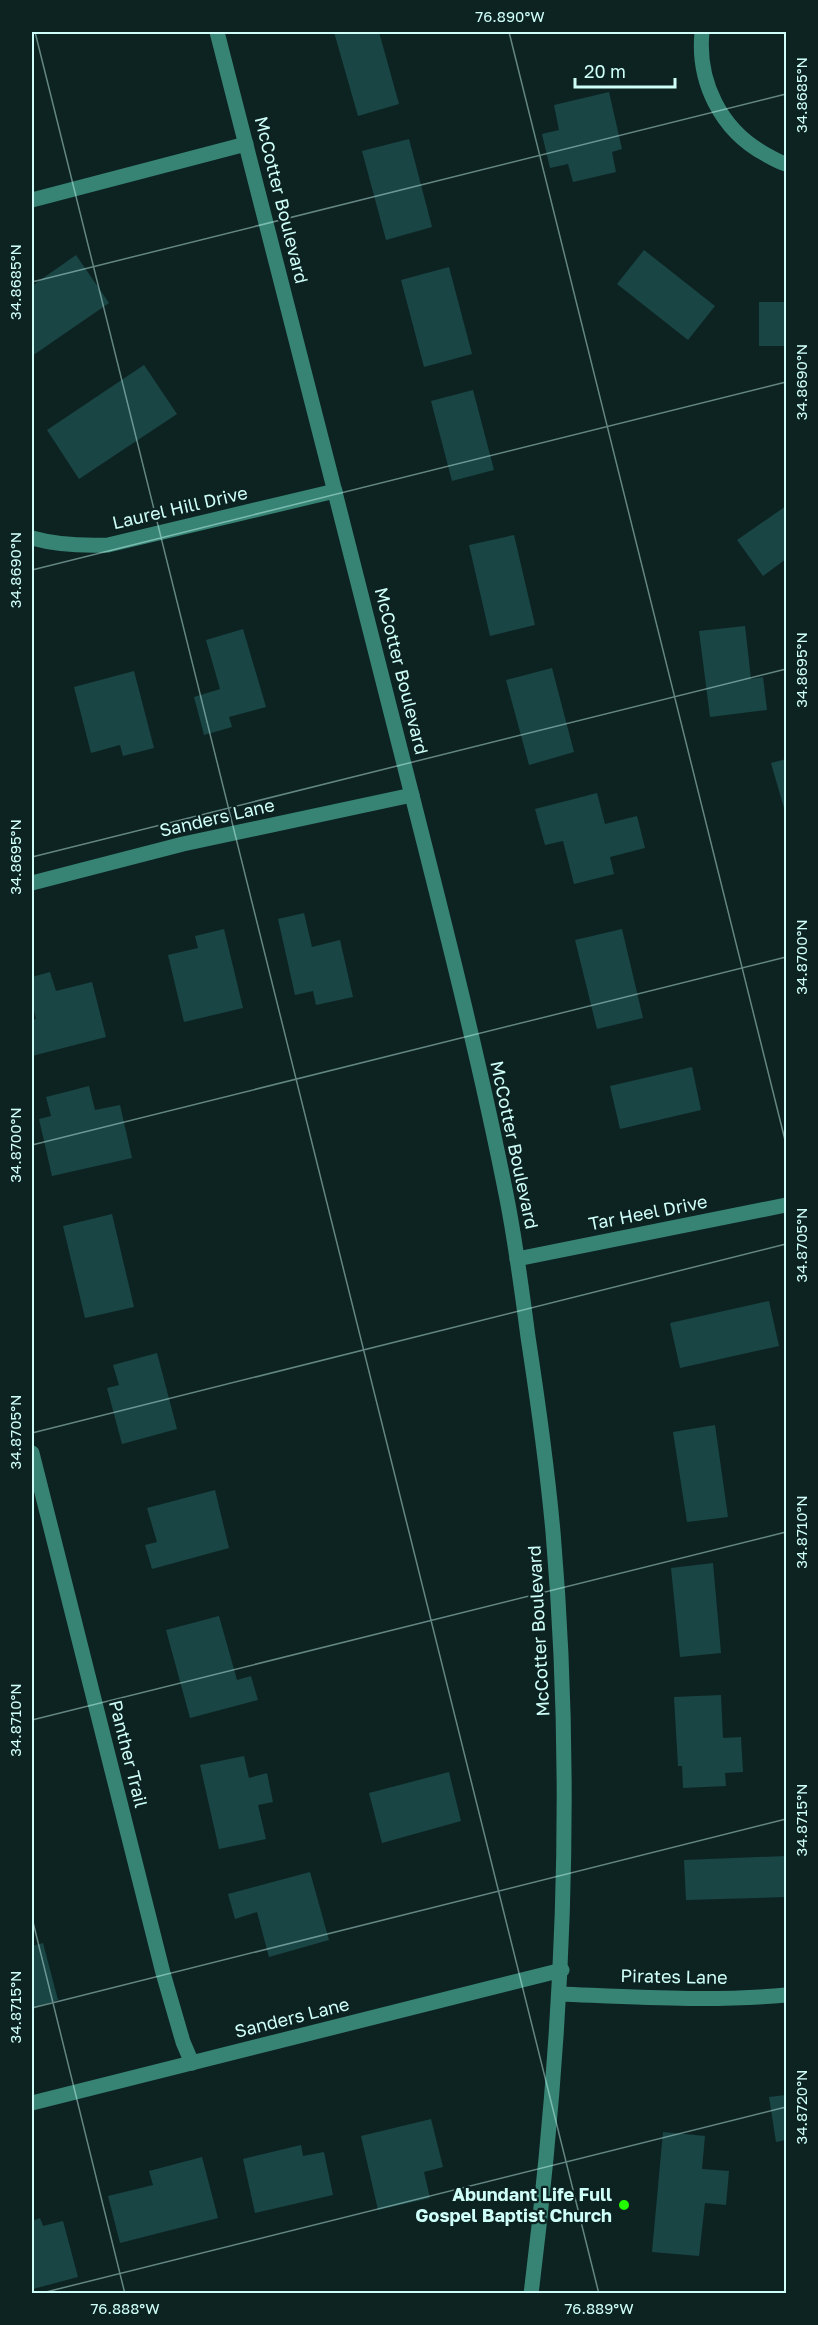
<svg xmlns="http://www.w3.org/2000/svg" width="818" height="2325" viewBox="0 0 818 2325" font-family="'Golos Text',sans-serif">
<rect width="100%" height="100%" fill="#0d2322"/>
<!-- building -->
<g fill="#194544">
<path d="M334 32H379L399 104 358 116Z"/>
<path d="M609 92 622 149 612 152 616 172 573 182 568 164 550 168 542 134 559 130 554 105Z"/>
<path d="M409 139 432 227 386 240 362 151Z"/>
<path d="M644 250 715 306 688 340 617 284Z"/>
<path d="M76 255 109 303 32 356V286Z"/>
<path d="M449 267 472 354 424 367 401 280Z"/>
<path d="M784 293H786V346H759V302H784Z"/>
<path d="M144 365 177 414 79 479 47 430Z"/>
<path d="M473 390 494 470 452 481 431 401Z"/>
<path d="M786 506V559L763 576 737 540Z"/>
<path d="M514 535 535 625 490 636 469 545Z"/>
<path d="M745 626 751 679 763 677 767 710 710 717 699 631Z"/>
<path d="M243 629 266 707 229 717 232 727 204 735 194 697 220 689 206 640Z"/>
<path d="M552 668 574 752 529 765 506 680Z"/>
<path d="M134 671 154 748 123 756 120 745 91 753 74 687Z"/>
<path d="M786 759V815L771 763Z"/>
<path d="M597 793 605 824 637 816 645 848 610 857 614 874 574 884 563 841 545 845 535 809Z"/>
<path d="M304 913 312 947 340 940 353 997 316 1005 313 991 295 995 278 919Z"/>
<path d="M224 929 243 1008 184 1022 168 955 198 948 195 936Z"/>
<path d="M622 929 643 1018 597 1029 575 940Z"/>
<path d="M50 972 56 991 92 982 106 1037 32 1056V1020L36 1019 32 1002V977Z"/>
<path d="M692 1067 701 1110 620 1129 610 1086Z"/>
<path d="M89 1086 95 1110 120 1105 132 1158 52 1176 39 1119 51 1116 46 1097Z"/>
<path d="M112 1214 134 1307 85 1318 63 1226Z"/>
<path d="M769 1301 779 1346 680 1368 670 1323Z"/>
<path d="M157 1353 177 1429 122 1444 107 1388 119 1385 113 1365Z"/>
<path d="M715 1425 728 1517 687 1522 673 1432Z"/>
<path d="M215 1490 229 1548 152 1569 145 1545 157 1542 147 1508Z"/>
<path d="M713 1563 721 1653 680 1657 671 1568Z"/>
<path d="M219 1616 237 1680 251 1676 258 1700 190 1718 166 1630Z"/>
<path d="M721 1695 723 1738 741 1737 743 1772 725 1773 726 1786 683 1788 682 1766H678L674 1697Z"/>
<path d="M244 1756 249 1778 267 1773 273 1802 258 1805 266 1839 219 1849 200 1765Z"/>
<path d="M449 1772 461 1821 382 1843 369 1793Z"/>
<path d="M786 1856V1897L686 1900 684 1860Z"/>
<path d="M310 1872 329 1940 269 1957 257 1912 235 1919 228 1894Z"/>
<path d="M43 1943 58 2000 32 2008V1946Z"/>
<path d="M786 2095V2140L776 2142 769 2097Z"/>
<path d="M431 2119 443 2167 424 2172 430 2198 378 2210 361 2136Z"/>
<path d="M663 2132 705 2136 702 2169 729 2171 726 2205 705 2203 699 2256 652 2252Z"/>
<path d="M301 2145 303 2156 324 2152 333 2195 255 2213 243 2159Z"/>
<path d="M202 2157 218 2218 120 2243 108 2196 153 2185 149 2171Z"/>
<path d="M40 2218 43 2226 63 2221 78 2277 33 2289 32 2221Z"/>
</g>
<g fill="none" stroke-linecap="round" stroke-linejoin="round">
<!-- minor -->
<g stroke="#378475" stroke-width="15">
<path d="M217 32C279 275 342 517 403 760 440 906 478 1052 507 1199 516 1245 522 1291 528 1337 538 1402 547 1466 553 1532 575 1789 563 2038 531 2294"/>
<path d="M702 32C697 82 721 130 765 154 772 158 779 162 786 164"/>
<path d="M32 200 246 144"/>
<path d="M32 538C57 545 81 546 108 545L335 491"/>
<path d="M32 883 183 844 412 795"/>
<path d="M517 1259 786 1205"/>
<path d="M32 1453 163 1973 183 2042 192 2063"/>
<path d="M560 1994C635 1997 711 2002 786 1995"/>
<path d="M32 2103 562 1970"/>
</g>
</g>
<!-- ticks -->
<path fill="none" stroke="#cffff9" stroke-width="1.5" stroke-opacity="0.45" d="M35 32 599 2294M509 32 786 1144M32 282 786 94M32 570 786 382M32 857 786 669M32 1145 786 957M32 1433 786 1244M32 1720 786 1532M32 1918 125 2294M32 2008 786 1819M38 2294 786 2107"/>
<!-- markers -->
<circle fill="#21fa00" stroke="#0d2322" stroke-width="2" cx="624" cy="2205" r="6"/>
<g text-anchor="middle" stroke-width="4.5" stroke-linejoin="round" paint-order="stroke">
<!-- street labels -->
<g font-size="18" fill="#cffff9" stroke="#0d2322">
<text transform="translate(281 200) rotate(76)" y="6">McCotter Boulevard</text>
<text transform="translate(180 508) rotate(-13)" y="6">Laurel Hill Drive</text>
<text transform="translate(401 671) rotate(76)" y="6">McCotter Boulevard</text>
<text transform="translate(217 818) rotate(-13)" y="6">Sanders Lane</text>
<text transform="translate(514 1145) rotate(78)" y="6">McCotter Boulevard</text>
<text transform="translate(648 1213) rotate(-11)" y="6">Tar Heel Drive</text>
<text transform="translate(539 1631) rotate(-93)" y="6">McCotter Boulevard</text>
<text transform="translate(128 1754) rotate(76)" y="6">Panther Trail</text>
<text transform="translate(674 1977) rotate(1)" y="6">Pirates Lane</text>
<text transform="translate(292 2018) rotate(-14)" y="6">Sanders Lane</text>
</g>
<!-- poi labels -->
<g font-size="18" font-weight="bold" fill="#cffff9" stroke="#0d2322" text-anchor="end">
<text x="612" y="2201">Abundant Life Full<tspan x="612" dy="21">Gospel Baptist Church</tspan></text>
</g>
</g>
<!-- border -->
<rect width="818" height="2325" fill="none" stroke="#0d2322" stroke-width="66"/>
<!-- scale -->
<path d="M575 78v9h100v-9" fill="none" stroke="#cffff9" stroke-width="3"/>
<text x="584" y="78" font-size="18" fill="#cffff9" stroke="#0d2322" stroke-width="4.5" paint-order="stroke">20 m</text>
<rect x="33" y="33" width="752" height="2259" fill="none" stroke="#cffff9" stroke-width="2"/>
<g font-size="15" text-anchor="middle" fill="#cffff9">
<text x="510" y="22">76.890°W</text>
<text transform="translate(802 95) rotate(-90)" y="5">34.8685°N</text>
<text transform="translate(16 282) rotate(-90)" y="5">34.8685°N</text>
<text transform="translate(802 382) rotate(-90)" y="5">34.8690°N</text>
<text transform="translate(16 570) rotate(-90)" y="5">34.8690°N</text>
<text transform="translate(802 670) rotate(-90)" y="5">34.8695°N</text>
<text transform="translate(16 857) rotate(-90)" y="5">34.8695°N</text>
<text transform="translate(802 957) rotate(-90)" y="5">34.8700°N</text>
<text transform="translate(16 1145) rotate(-90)" y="5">34.8700°N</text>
<text transform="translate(802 1245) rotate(-90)" y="5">34.8705°N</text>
<text transform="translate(16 1432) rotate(-90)" y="5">34.8705°N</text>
<text transform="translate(802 1532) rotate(-90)" y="5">34.8710°N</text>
<text transform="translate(16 1720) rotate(-90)" y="5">34.8710°N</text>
<text transform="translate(802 1820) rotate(-90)" y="5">34.8715°N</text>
<text transform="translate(16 2007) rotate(-90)" y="5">34.8715°N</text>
<text transform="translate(802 2107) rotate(-90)" y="5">34.8720°N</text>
<text x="125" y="2314">76.888°W</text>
<text x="599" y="2314">76.889°W</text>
</g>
</svg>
